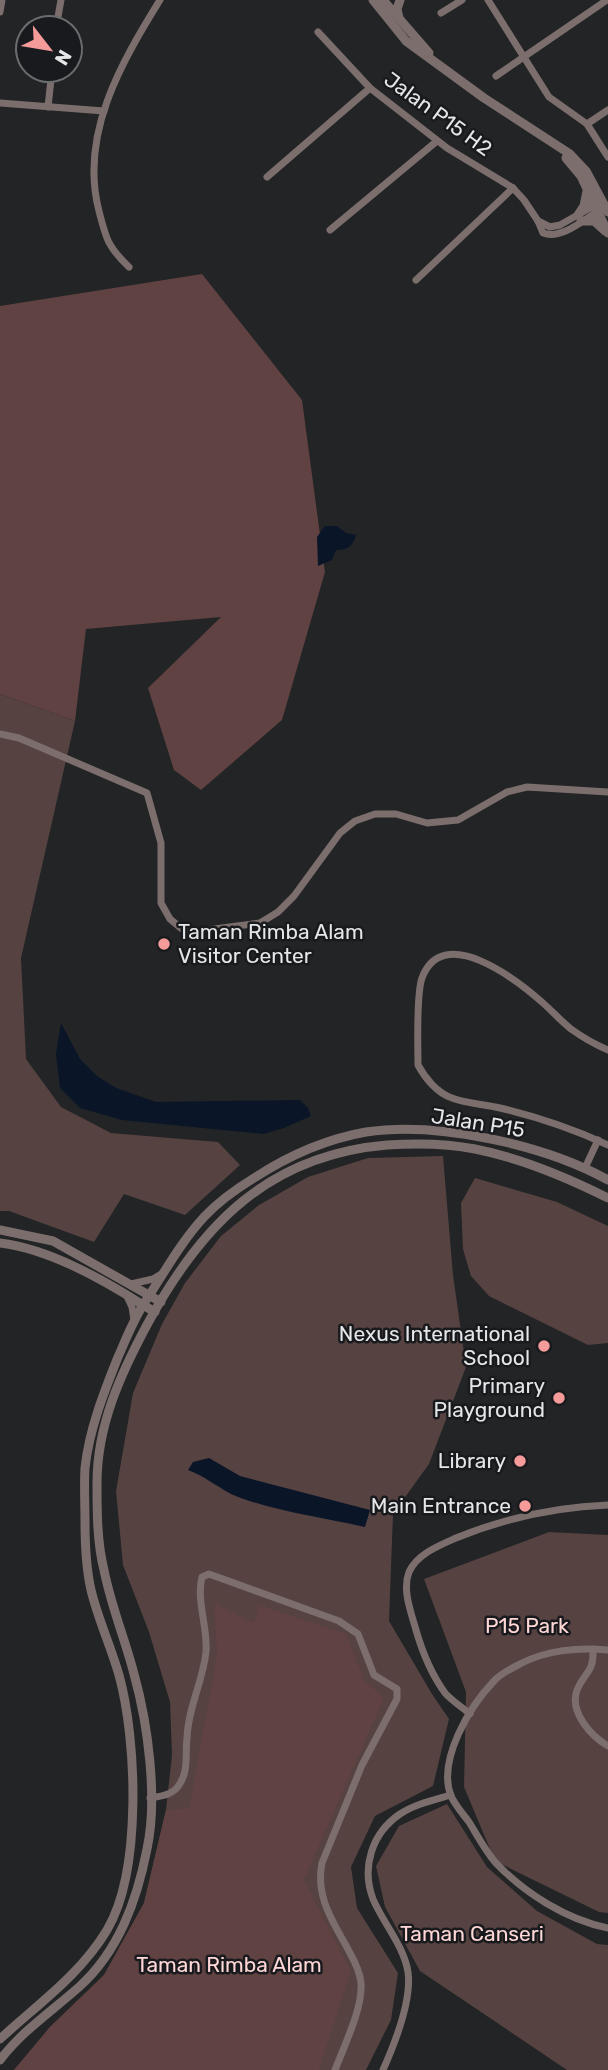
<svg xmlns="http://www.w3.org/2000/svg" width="608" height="2070" viewBox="0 0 608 2070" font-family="Rubik,sans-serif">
<rect width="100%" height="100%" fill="#222426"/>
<!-- green -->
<g fill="#554241">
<path d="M0 694 75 721 21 958 26 1059 61 1107 111 1133 218 1142 240 1165 185 1215 124 1194 94 1242 9 1211H0Z"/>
<path d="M443 1156 453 1275 466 1367 429 1464 393 1514 389 1621 432 1694 449 1719 433 1786 375 1816 351 1867 357 1908 398 1973 391 2020 366 2070H14L50 2027 104 1975 144 1903 166 1810 172 1755 170 1702 149 1632 123 1565 116 1491 133 1393 162 1324 185 1283 221 1236 259 1205 308 1177 368 1158Z"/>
<path d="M475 1178 557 1202 608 1226V1343L588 1345 489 1296 471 1276 463 1249 461 1203Z"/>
<path d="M549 1532 608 1535V1913L599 1912 495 1861 464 1787 466 1692 424 1579Z"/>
<path d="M447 1804 487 1867 537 1911 597 1944 608 1945V2070H567L420 1971 385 1907 376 1866 399 1826Z"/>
</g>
<!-- forest -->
<g fill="#5f4241">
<path d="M202 274 302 400 325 572 282 720 201 790 174 770 148 688 221 617 86 629 75 721 0 694V306Z"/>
<path d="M214 1603 254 1623 259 1605 346 1634 365 1681 384 1698 304 1880 351 1971 319 2070H14L50 2027 104 1975 144 1903 166 1810 189 1808 217 1655Z"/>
</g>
<!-- water -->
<g fill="#0a1528">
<path d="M325 526H337L346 533 356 535C353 546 348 550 336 550L332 560 318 566 317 537Z"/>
<path d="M61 1023 80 1059 97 1076 116 1088 156 1102 300 1100 308 1108 311 1116 284 1128 263 1134 122 1120 80 1108 60 1088 56 1054Z"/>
<path d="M209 1458 240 1476 370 1510 365 1527C324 1518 268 1510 231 1494 216 1486 206 1477 188 1470L193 1462Z"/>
</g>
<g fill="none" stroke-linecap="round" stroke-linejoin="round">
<!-- minor -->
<g stroke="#7c6e6d" stroke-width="7">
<path d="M488 0 549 97 587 124 608 157"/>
<path d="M0 12 2 0"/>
<path d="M441 13 462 0"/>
<path d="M56 28 61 0"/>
<path d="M318 32 370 88 447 148 513 188 524 200 538 221 543 233C562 240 584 219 600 210"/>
<path d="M496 76 607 0"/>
<path d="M0 103 104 111"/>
<path d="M48 107 52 70"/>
<path d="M587 124 608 110"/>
<path d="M267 177 370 88"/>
<path d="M538 221 550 227 560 225 597 204"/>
<path d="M330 230 437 141"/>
<path d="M129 267C108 247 106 239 99 211 79 135 121 63 160 0"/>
<path d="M416 280 513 188"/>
<path d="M0 734 19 738 147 793 161 843V903L170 919 182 929 199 931 260 923 278 912 294 896 340 833 355 821 375 814H396L427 823 458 820 507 792 527 787 608 792"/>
<path d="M608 1050C594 1044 582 1037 571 1029 561 1021 552 1011 543 1003 517 980 443 922 422 978 416 995 418 1045 418 1065 425 1078 437 1093 452 1098 467 1104 485 1104 500 1108 538 1117 573 1129 608 1145"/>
<path d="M585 1168 598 1140"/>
<path d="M131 1284 153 1279 163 1273"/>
<path d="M126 1294 132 1307 134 1320"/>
<path d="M593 1649C594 1673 585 1671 577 1690 569 1712 591 1736 608 1746"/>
<path d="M608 1650C579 1647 546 1650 520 1664 512 1668 500 1674 494 1681 470 1706 437 1760 451 1796 455 1805 463 1814 469 1822 477 1835 485 1850 495 1862 524 1893 567 1920 608 1928"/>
<path d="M470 1714C462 1707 452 1701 445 1693 432 1675 422 1651 416 1630 411 1612 402 1590 409 1572 417 1554 440 1545 456 1538 505 1518 556 1507 608 1505"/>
<path d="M150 1798C161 1796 173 1795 179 1785 189 1771 185 1754 187 1738 188 1708 203 1681 206 1652 208 1627 196 1601 202 1577L209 1574 339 1621 358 1634 374 1675 397 1689V1699L362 1765 322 1863C315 1898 334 1923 350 1953 355 1962 360 1972 361 1983 363 2008 344 2046 335 2070"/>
<path d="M383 2070C395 2043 412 2001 408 1972 404 1946 383 1923 373 1899 361 1867 372 1833 400 1814 415 1804 434 1800 451 1795"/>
</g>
<!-- tertiary -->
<g stroke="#7c6e6d" stroke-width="9">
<path d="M373 0 406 41 484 98 570 154 586 171 608 212"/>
<path d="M383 0 429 53"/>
<path d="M399 18 397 9 400 0"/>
<path d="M566 158 581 176 608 233"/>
<path d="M578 215 584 206 587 191"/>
<path d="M581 221H594L605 231"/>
<path d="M0 1230 53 1241 161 1302"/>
<path d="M0 1243C49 1249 102 1279 143 1305 133 1321 126 1339 118 1357 104 1392 89 1430 85 1468 84 1486 85 1504 85 1521 85 1544 86 1568 91 1590 98 1619 111 1647 119 1675 137 1740 142 1871 107 1930 80 1975 38 2004 0 2039"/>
<path d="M155 1312 143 1305C163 1275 180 1243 204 1217 218 1202 236 1189 254 1178 288 1156 326 1139 366 1132 437 1121 545 1145 608 1180"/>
<path d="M0 2060C22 2031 52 2011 79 1987 119 1951 137 1900 147 1849 158 1799 148 1724 134 1674 125 1639 111 1606 104 1570 97 1542 97 1512 97 1483 97 1425 121 1373 148 1323 202 1224 269 1155 387 1145 416 1143 445 1143 475 1149 521 1158 566 1177 608 1198"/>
</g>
</g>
<!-- markers -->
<g fill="#f59b9a" stroke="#191a1d" stroke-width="2.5">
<circle cx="164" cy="944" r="7"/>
<circle cx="544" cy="1346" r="7"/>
<circle cx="559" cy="1398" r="7"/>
<circle cx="520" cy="1461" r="7"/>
<circle cx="525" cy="1506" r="7"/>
</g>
<g text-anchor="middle" stroke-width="5" stroke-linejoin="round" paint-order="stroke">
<!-- street labels -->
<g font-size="21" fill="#e4e6e7" stroke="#191a1d">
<text transform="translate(438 114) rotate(36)" y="7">Jalan P15 H2</text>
<text transform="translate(478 1123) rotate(9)" y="7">Jalan P15</text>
</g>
<!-- poi labels -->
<g font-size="21" fill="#e4e6e7" stroke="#191a1d" text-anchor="end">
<text x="178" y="939" text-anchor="start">Taman Rimba Alam<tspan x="178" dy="24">Visitor Center</tspan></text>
<text x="530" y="1341">Nexus International<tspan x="530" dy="24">School</tspan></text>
<text x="545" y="1393">Primary<tspan x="545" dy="24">Playground</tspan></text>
<text x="506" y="1468">Library</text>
<text x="511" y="1513">Main Entrance</text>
</g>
<!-- park labels -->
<g font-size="21" fill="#fed7d6" stroke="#191a1d">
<text x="527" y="1633">P15 Park</text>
<text x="472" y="1941">Taman Canseri</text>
<text x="229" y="1972">Taman Rimba Alam</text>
</g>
</g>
<!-- north arrow -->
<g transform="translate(49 49) rotate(121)"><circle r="33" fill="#191a1d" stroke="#6a6c6e" stroke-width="2"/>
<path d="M0-5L12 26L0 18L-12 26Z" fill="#f59b9a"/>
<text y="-10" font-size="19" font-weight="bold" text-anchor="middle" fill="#e4e6e7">N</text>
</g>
</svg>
